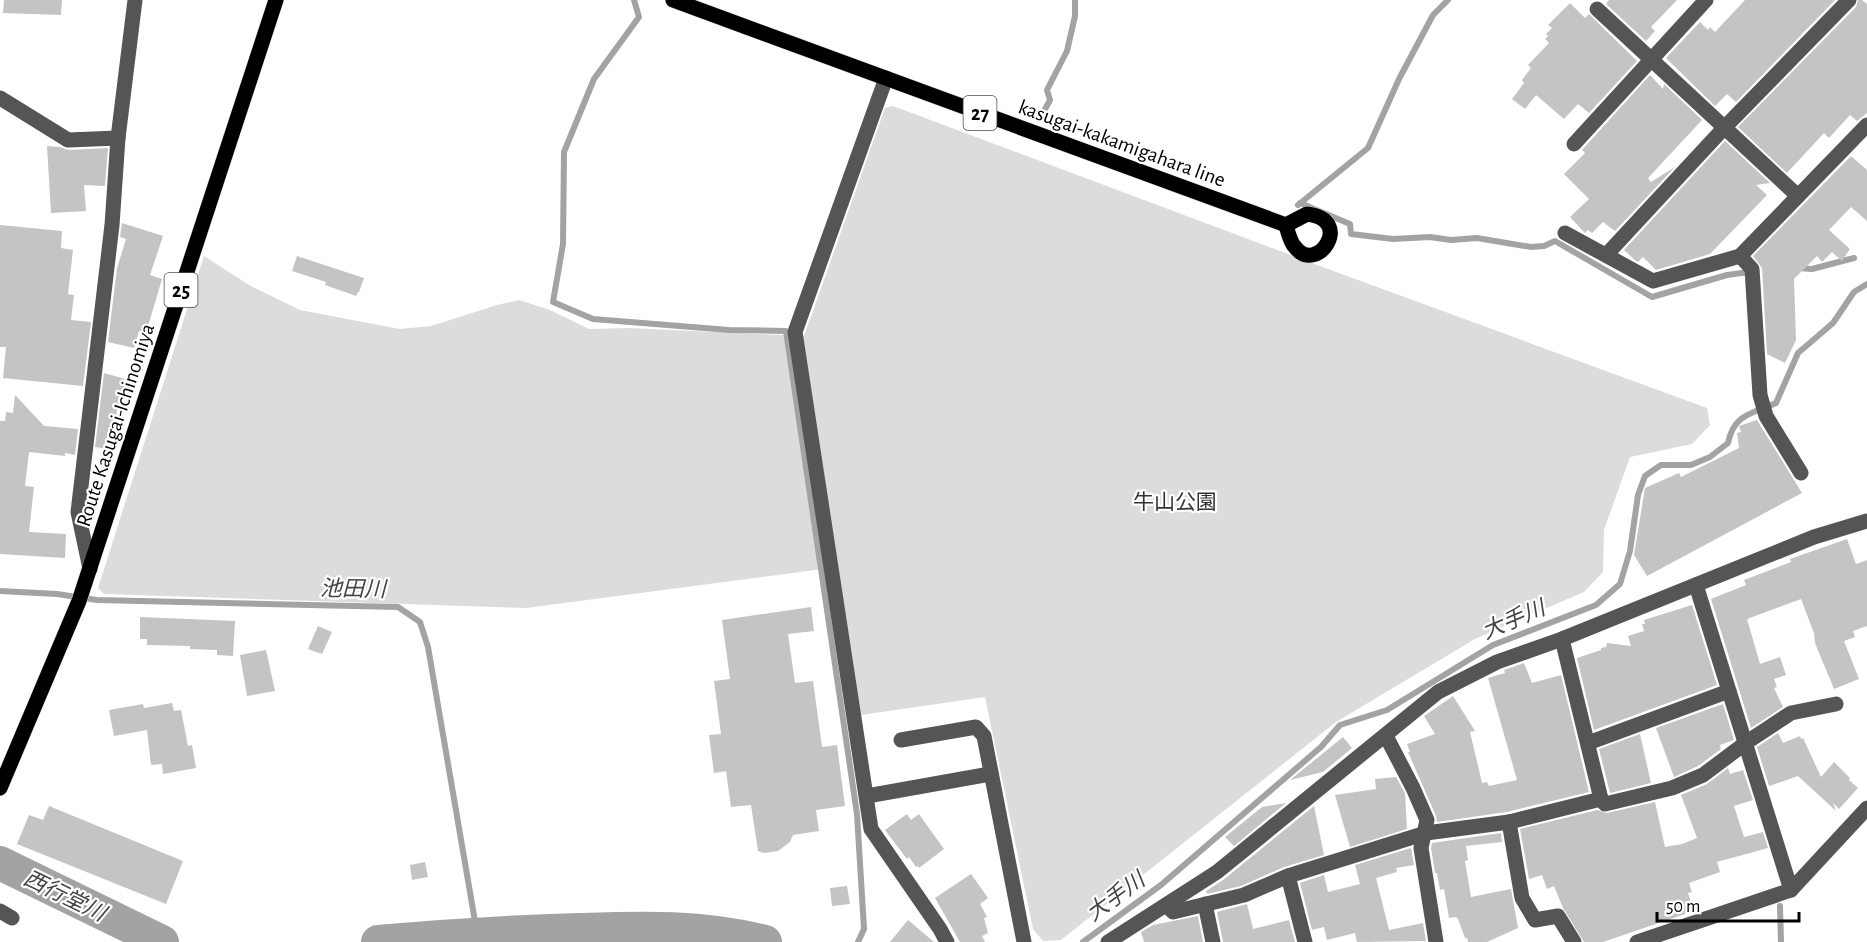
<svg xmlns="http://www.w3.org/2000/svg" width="1867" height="942" viewBox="0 0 1867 942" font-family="'Alegreya Sans','Noto Sans JP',sans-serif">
<rect width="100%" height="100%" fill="#fff"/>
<!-- green -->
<path fill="#dcdcdc" d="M893 106 1328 269 1707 408 1710 425 1692 444 1630 457 1604 530 1603 572 1584 592 1475 639 1336 722 1061 940 1043 941 1033 929 985 697 861 715 838 567 526 608 104 594 98 588 204 256 249 285 300 310 400 329 431 326 497 305 519 300 550 310 589 329 629 328 804 336 885 108Z"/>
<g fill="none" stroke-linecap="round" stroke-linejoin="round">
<!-- stream -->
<g stroke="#a3a3a3" stroke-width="6">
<path d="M634 0 639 17 594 79 564 152 563 244 553 302 593 319 729 330 786 331 857 814 864 929 858 942"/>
<path d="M1044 111 1050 100 1047 90 1067 51 1075 16V0"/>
<path d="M1300 203 1350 224 1351 234 1393 239 1430 237 1451 240 1477 238 1531 247 1544 246 1555 241 1652 297 1727 275 1749 272"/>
<path d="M1298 205 1368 148 1399 79 1433 15 1448 0"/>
<path d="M1798 268 1812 269 1854 258"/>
<path d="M0 591 57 594 97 600 398 607 420 622 428 647 477 933"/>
<path d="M1780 906 1781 942"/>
<path d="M1083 942 1161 885 1321 747 1340 725 1387 710 1493 645 1596 605 1620 584 1630 551 1638 495 1645 476 1661 465H1691L1710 457 1728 443C1734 414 1751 414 1776 403L1798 353 1833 323 1854 292 1867 284"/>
</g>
<!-- river -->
<g stroke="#a3a3a3" stroke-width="34">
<path d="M0 863 162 942"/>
<path d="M378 942C445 936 511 932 579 930 644 928 701 926 765 942"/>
</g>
</g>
<!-- building -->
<g fill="#c4c4c4">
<path d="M4 0H62L61 15 3 13Z"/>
<path d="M1609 0H1677L1651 27 1655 31 1646 41 1606 4Z"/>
<path d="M1745 0H1835L1736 102 1727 94 1715 106 1666 58 1700 22 1708 30 1710 27 1715 32Z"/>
<path d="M1858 0H1862L1867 4V113L1857 121 1850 115 1829 138 1824 133 1787 173 1738 127 1856 7Z"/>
<path d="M1570 3 1585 18 1589 14 1637 61 1589 113 1578 104 1564 119 1536 95 1525 109 1512 99 1524 83 1522 80 1531 68 1528 65 1549 43 1545 39 1548 36 1546 34 1552 28 1548 25Z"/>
<path d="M1650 75 1663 89 1664 84 1702 120 1648 178 1651 182 1675 167 1615 231 1603 222 1592 233 1588 230 1585 233 1570 217 1589 199 1564 174 1585 153 1582 150Z"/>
<path d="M1725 141 1770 183 1756 185 1767 195 1710 254 1656 270 1643 257 1638 262 1636 261 1624 250Z"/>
<path d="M47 146 60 147 68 150 108 148 105 186 84 185 86 211 51 213Z"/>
<path d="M1851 156 1867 170V221L1851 207 1829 230 1850 249 1842 261 1832 252 1822 262 1817 256 1794 279 1796 340 1785 363 1767 354 1762 268 1753 256Z"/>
<path d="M122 223 163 236 150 275 162 279 146 333 139 331 134 348 108 342 117 268 126 239 120 237Z"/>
<path d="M0 225 62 231 61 248 73 250 68 294 74 295 71 320 91 322 83 386 3 378 6 347H0Z"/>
<path d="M297 256 364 278 359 292H358L356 296 325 285 326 282 292 271Z"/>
<path d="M104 373 129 380 120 410 117 409 115 430H111L108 449 95 447Z"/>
<path d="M15 395 44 426 78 429 75 455 65 453V456L29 452 25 486 34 487 29 532 66 534 65 558 0 554V421H5L6 412 13 413Z"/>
<path d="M1757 420 1802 493 1647 576 1634 555 1645 488 1679 473 1681 477 1739 448 1737 433 1741 432 1739 426Z"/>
<path d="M1847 539 1856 564 1867 560V626L1853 631 1855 637 1844 641 1859 679 1834 689 1815 643 1814 633 1801 599 1747 619 1760 664 1780 657 1786 675 1774 679 1777 687 1774 688 1783 707 1751 728 1711 599 1746 585 1744 580 1791 562 1790 559Z"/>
<path d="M1692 605 1717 685 1594 730 1577 658 1601 650V648L1606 647 1607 643 1631 646 1628 636 1644 631 1642 624H1645L1644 620Z"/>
<path d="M811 607 814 631 788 634 795 683 813 681 822 747 837 745 845 806 816 810 819 831 793 835 790 842 778 851 764 853 758 851 751 805 731 807 726 771 714 773 709 735 721 734 714 681 730 679 722 620Z"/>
<path d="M140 617 235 621 233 656 217 655V650L190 649V646L147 645V639H140Z"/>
<path d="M318 626 332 632 322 654 308 649Z"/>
<path d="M266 650 275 691 247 696 240 655Z"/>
<path d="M1524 663 1532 683 1561 675 1589 792 1507 812 1437 822 1436 816 1408 752H1410L1407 744 1435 734 1424 716 1453 696 1475 731 1470 732 1482 783 1487 782 1489 786 1517 780 1488 678 1505 673 1504 670Z"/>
<path d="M172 703 174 711 181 710 188 746 192 745 196 768 163 774 162 764 151 765 147 730 114 736 109 710 143 704 144 708Z"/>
<path d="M1723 704 1734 740 1720 745 1721 749 1698 766 1674 777 1656 728Z"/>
<path d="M1778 733 1783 743 1800 736 1801 739 1803 738 1821 777 1834 762 1850 778 1849 780 1858 788 1839 809 1833 803 1836 811 1798 776 1769 786 1757 747Z"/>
<path d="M1640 734 1651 783 1610 793 1599 749Z"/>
<path d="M1343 737 1352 748 1323 772 1290 780Z"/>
<path d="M1728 768 1730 774 1743 770 1753 800 1734 806 1744 837 1763 832 1768 848 1717 862 1720 872 1689 883 1692 892 1688 893 1694 911 1603 942H1584L1563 908 1554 886 1547 889 1542 875 1529 879 1520 829 1597 810 1607 813 1655 802 1665 847 1682 844 1697 838 1681 795 1707 784Z"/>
<path d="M1396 777 1405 793 1407 829 1350 847 1335 795 1376 789 1375 779Z"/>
<path d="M1286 803 1234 846 1225 837 1262 807Z"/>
<path d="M49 806 183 861 166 904 17 844 29 815 43 820Z"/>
<path d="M1314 806 1324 855 1284 867 1241 886 1207 894 1206 891 1223 880Z"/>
<path d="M907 814 911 820 919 814 944 849 919 868 918 866 916 867 909 857 907 859 885 830Z"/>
<path d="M1501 833 1502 842 1466 846 1468 860 1465 861 1471 897 1511 889 1518 928 1487 942H1468L1467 938H1465L1458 919 1456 917 1449 918 1444 889 1440 890 1437 873H1435L1431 848 1432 843Z"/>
<path d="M1411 848 1414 865 1396 868 1397 872 1376 878 1389 930 1423 923 1426 941 1357 942 1355 933 1327 940 1324 927 1312 930 1300 883 1324 875 1328 892 1360 884 1355 865Z"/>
<path d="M425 862 428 877 412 880 410 865Z"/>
<path d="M971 874 988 898 980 904 987 917 984 918 988 933 982 936 985 942H960L935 898Z"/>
<path d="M847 886 850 904 832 906 830 888Z"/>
<path d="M1247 904 1253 929 1289 920 1295 942H1223L1217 912Z"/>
<path d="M1198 916 1203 942H1144L1141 932 1153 925Z"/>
<path d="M908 920 934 942H890Z"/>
</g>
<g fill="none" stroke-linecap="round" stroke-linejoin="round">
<!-- major casing -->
<g stroke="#dbdbdb" stroke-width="16">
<g id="major">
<path d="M673 0 1286 225"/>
<path d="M1307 214C1355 219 1317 276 1295 247 1290 242 1288 232 1286 225Z"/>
<path d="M0 788 79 601 276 0"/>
</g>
</g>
<!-- minor -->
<g stroke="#555" stroke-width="15">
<path d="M1597 9 1798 196"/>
<path d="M886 78 795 332 871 829 940 929 947 942"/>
<path d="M0 98 68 140 118 138"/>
<path d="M1574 144 1706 0"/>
<path d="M1565 233 1653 281 1740 256 1867 125"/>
<path d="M1607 254 1724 128 1849 0"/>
<path d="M1740 256 1752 269 1760 395 1766 416 1801 473"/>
<path d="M90 569 78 512 112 225 118 138 135 0"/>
<path d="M1696 585 1791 890"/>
<path d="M1386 736 1413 788 1427 820 1421 848 1436 942"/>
<path d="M901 740 976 727 984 736 1024 942"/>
<path d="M1588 743 1729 691"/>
<path d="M867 796 990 774"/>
<path d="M1601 799 1605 804 1672 788 1703 775 1747 742 1791 713 1836 704"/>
<path d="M1509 822 1522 898 1535 920 1558 916 1574 942"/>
<path d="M1288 876 1305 942"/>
<path d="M1205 904 1213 942"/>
<path d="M1166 905 1173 912 1244 895 1288 876 1426 833 1509 822 1601 799 1562 639"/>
<path d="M0 911 12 918"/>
<path d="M1108 942 1217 872 1438 692 1497 662 1562 639 1814 537 1867 521"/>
<path d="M1637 942 1791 890 1867 808"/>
</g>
<!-- major -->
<use href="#major" stroke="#000" stroke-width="15"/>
</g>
<g text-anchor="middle" stroke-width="4.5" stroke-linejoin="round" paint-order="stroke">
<!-- shield labels -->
<g fill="#fff" stroke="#4c4c4c" stroke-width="1.5">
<rect x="963.5" y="96" width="33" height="34" rx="4.5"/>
<rect x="164.5" y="273" width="33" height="34" rx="4.5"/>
</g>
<g font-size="20" font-weight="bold" fill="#000">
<text x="980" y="120">27</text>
<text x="181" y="297">25</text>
</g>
<!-- street labels -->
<g font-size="21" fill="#000" stroke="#fff">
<text transform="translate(1122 143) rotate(20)" y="7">kasugai-kakamigahara line</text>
<text transform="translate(115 425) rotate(-72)" y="7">Route Kasugai-Ichinomiya</text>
</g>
<!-- park labels -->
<g font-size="21" fill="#333" stroke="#fff">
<text x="1175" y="509">牛山公園</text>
</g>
<!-- water labels -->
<g font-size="22" font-style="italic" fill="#444" stroke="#fff">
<text transform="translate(353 588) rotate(1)" y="8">池田川</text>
<text transform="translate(1513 619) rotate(-23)" y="8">大手川</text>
<text transform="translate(65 895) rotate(26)" y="8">西行堂川</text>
<text transform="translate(1115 896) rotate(-36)" y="8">大手川</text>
</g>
</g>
<!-- scale -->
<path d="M1657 912v9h142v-9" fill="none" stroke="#000000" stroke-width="3"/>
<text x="1666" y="912" font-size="18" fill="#000000" stroke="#ffffff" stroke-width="4.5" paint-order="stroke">50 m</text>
</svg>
